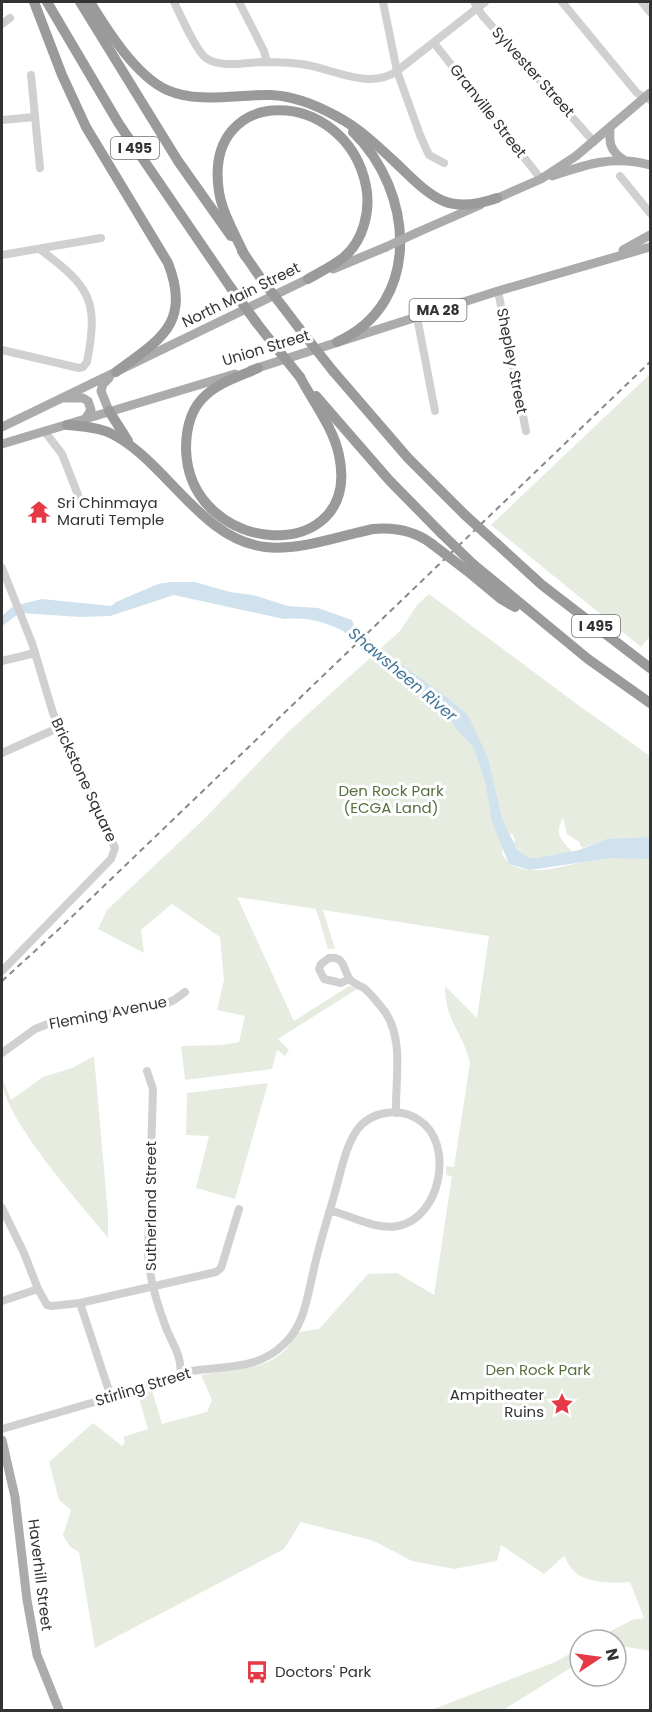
<svg xmlns="http://www.w3.org/2000/svg" width="652" height="1712" viewBox="0 0 652 1712" font-family="Poppins,sans-serif">
<rect width="100%" height="100%" fill="#fff"/>
<!-- green -->
<g fill="#e6ecdf">
<path d="M650 374V636L641 647 491 525Z"/>
<path d="M429 594 574 702 650 756V837C627 838 604 839 582 848L579 842 567 834 563 818C553 835 563 841 572 852L567 854 530 860 514 845 515 840 513 835 505 831 502 854C519 886 575 861 603 858 619 856 635 859 650 858V1651L627 1647 616 1649V1640H585L588 1631 605 1634 632 1620 644 1618 630 1582C614 1583 588 1584 575 1572 570 1568 567 1561 564 1556L544 1574 501 1545 497 1561 454 1569 412 1561 374 1541 301 1522 284 1549 95 1648 79 1552 70 1547 63 1535 71 1510 59 1500 49 1462 93 1423 122 1446 125 1442 123 1437 148 1429 138 1395 152 1390 162 1424 207 1412 212 1400 201 1375C240 1366 275 1375 298 1332L319 1329 368 1274 397 1273 434 1295 452 1176 446 1175V1166L454 1167 470 1063C463 1032 445 1022 445 986L477 1018 489 936 323 910 335 949H328L316 909 237 897 294 1021 349 986 357 989 278 1039 289 1050 285 1056 277 1050 272 1069 185 1080 181 1046 221 1045 239 1042 245 1016 217 1010 224 980 220 937 172 904 141 930 144 953 98 929 107 910 203 820 288 732 400 631 417 605Z"/>
<path d="M94 1056 108 1214V1238C82 1205 1 1116 2 1078L11 1100 43 1077 72 1068Z"/>
<path d="M268 1083 235 1199 196 1188 209 1136 186 1135 187 1093Z"/>
<path d="M580 1648V1662L503 1710H431L555 1662Z"/>
</g>
<!-- water -->
<path fill="#cfe2ee" d="M171 582H195L230 592 253 595 288 606 318 608 352 620 354 626 392 658 444 695 468 715 488 758 502 819 517 849 529 858H537L579 850 607 839 650 837V859L610 858 530 870 509 864 492 822 485 781 474 748 457 730 448 715 343 631C323 621 306 617 284 619L174 595 110 616 81 617 20 613 2 626V616L13 606 42 599 111 606 116 602 158 584Z"/>
<g fill="none" stroke-linecap="round" stroke-linejoin="round">
<!-- minor -->
<g stroke="#d0d0d0" stroke-width="8">
<path d="M174 2C180 14 196 51 206 58 220 68 245 63 261 62 276 62 292 62 307 65 335 70 370 90 397 71L485 2"/>
<path d="M239 2 264 51 267 62"/>
<path d="M383 2 397 71 420 135 429 155 444 163"/>
<path d="M474 2 482 15 594 142"/>
<path d="M562 2 637 93 650 100"/>
<path d="M642 2 650 12"/>
<path d="M2 24 10 18"/>
<path d="M434 43 541 179"/>
<path d="M31 75 40 168"/>
<path d="M2 120 35 117"/>
<path d="M620 176 650 213"/>
<path d="M2 255 101 238"/>
<path d="M498 291 526 431"/>
<path d="M417 317 435 411"/>
<path d="M2 350 79 368 83 367 87 362C99 300 90 287 41 250"/>
<path d="M45 432 62 454 80 500"/>
<path d="M2 568 32 643 53 713 115 848 111 859 2 971"/>
<path d="M2 661 35 653"/>
<path d="M2 753 60 727"/>
<path d="M349 979 341 983 324 979 319 969 321 964 329 958C344 956 343 968 349 978 351 983 359 985 364 988 371 994 377 1002 383 1009 405 1038 395 1079 396 1113"/>
<path d="M2 1053 35 1029 53 1022 163 1005 174 1000 185 992"/>
<path d="M147 1071 153 1089 148 1252C149 1278 156 1301 165 1325 170 1340 183 1357 180 1373"/>
<path d="M2 1208 24 1253 38 1289"/>
<path d="M2 1301 38 1289 47 1305 52 1306 80 1303 216 1272 221 1268 239 1209"/>
<path d="M80 1303 111 1397"/>
<path d="M2 1429 170 1380C174 1378 178 1374 181 1373 187 1371 194 1371 199 1370 231 1366 260 1368 284 1344 304 1326 307 1298 313 1273 319 1244 329 1215 337 1185 342 1167 346 1146 357 1130 371 1111 399 1107 419 1120 455 1143 441 1218 398 1226 379 1230 354 1218 336 1212H329"/>
</g>
<!-- major -->
<g stroke="#ababab" stroke-width="9">
<path d="M610 128C609 143 610 151 624 160"/>
<path d="M552 176C587 164 614 155 650 165"/>
<path d="M493 200 541 179 576 156 650 93"/>
<path d="M416 233 480 205"/>
<path d="M623 250 650 235"/>
<path d="M333 269 386 247"/>
<path d="M251 370 498 291 650 247"/>
<path d="M65 398H83L88 401 91 410 86 418"/>
<path d="M109 411 101 391 103 384 109 378"/>
<path d="M2 427 314 276"/>
<path d="M2 444 235 374"/>
<path d="M2 1440 15 1497 27 1600 37 1655 59 1710"/>
</g>
<!-- highway -->
<g stroke="#9a9a9a" stroke-width="10">
<path d="M34 2 62 75 86 127 168 263C192 324 159 340 116 372"/>
<path d="M47 2 119 124 231 288"/>
<path d="M80 2 178 161 231 236"/>
<path d="M90 2C107 30 136 76 167 90 199 104 238 94 271 95 294 96 316 105 336 116 359 128 378 146 397 164 431 196 446 216 497 198"/>
<path d="M242 251 262 280"/>
<path d="M245 256C236 236 223 215 219 192 202 82 346 86 366 186 371 211 363 241 344 257 333 266 320 272 308 279"/>
<path d="M283 307 299 328"/>
<path d="M256 322 270 340"/>
<path d="M337 342C424 303 413 190 353 132"/>
<path d="M258 368C241 376 220 382 206 395 191 408 186 429 186 449 189 558 363 568 339 455 333 427 313 402 300 377"/>
<path d="M333 371 408 458 465 515"/>
<path d="M316 396 389 480 442 534"/>
<path d="M109 411 128 441"/>
<path d="M67 425C81 426 95 427 108 432 164 457 199 539 265 547 300 551 339 536 373 529 395 527 415 531 432 544"/>
<path d="M496 543 542 585 650 668"/>
<path d="M473 564 588 659 650 703"/>
<path d="M466 570 501 599 515 607"/>
</g>
<!-- rail -->
<path stroke="#888" stroke-width="2" stroke-dasharray="6 4.5" stroke-linecap="butt" d="M2 981 58 930 650 362"/>
<!-- major-bridge -->
<path stroke="#ababab" stroke-width="9" d="M386 247 416 233"/>
<!-- highway-bridge -->
<g stroke="#9a9a9a" stroke-width="10">
<path d="M262 280 283 307"/>
<path d="M231 288 256 322"/>
<path d="M299 328 333 371"/>
<path d="M270 340 300 377"/>
<path d="M465 515 496 543"/>
<path d="M442 534 473 564"/>
<path d="M432 544 466 570"/>
</g>
</g>
<!-- icons -->
<defs>
<g id="temple-bare" transform="scale(1.8)"><path d="M0-6L5-2H3V0L6.5 2.5H4V6H1.5V3h-3V6H-4V2.5H-6.5L-3 0V-2H-5Z" fill="#e63946" stroke="#fff" stroke-width="2.5" paint-order="stroke"/></g>
<g id="sight-bare" transform="scale(1.8)"><path d="M0-6L1.8-2.2L6-1.7L2.9 1.2L3.7 5.4L0 3.3L-3.7 5.4L-2.9 1.2L-6-1.7L-1.8-2.2Z" fill="#e63946" stroke="#fff" stroke-width="2.5" paint-order="stroke"/></g>
<g id="bus-bare" transform="scale(1.8)"><path d="M-5-6H5V4H4V6H2V4H-2V6H-4V4H-5ZM-3.5-4V0h7V-4ZM-3.5 1.2v1.5H-2V1.2ZM2 1.2v1.5H3.5V1.2Z" fill="#e63946" stroke="#fff" stroke-width="2.5" paint-order="stroke"/></g>
</defs>
<g fill-rule="evenodd">
<use href="#temple-bare" x="39" y="512"/>
<use href="#sight-bare" x="562" y="1404"/>
<use href="#bus-bare" x="257" y="1672"/>
</g>
<g text-anchor="middle" stroke-width="6" stroke-linejoin="round" paint-order="stroke">
<!-- shield labels -->
<g fill="#fff" stroke="#707070" stroke-width="1.5">
<rect x="111" y="137" width="48" height="22" rx="4.5"/>
<rect x="409.5" y="299" width="57" height="22" rx="4.5"/>
<rect x="572" y="615" width="48" height="22" rx="4.5"/>
</g>
<g font-size="14" font-weight="bold" fill="#333">
<text x="135" y="153">I 495</text>
<text x="438" y="315">MA 28</text>
<text x="596" y="631">I 495</text>
</g>
<!-- street labels -->
<g font-size="15" fill="#333" stroke="#fff">
<text transform="translate(533 72) rotate(48)" y="5">Sylvester Street</text>
<text transform="translate(488 111) rotate(52)" y="5">Granville Street</text>
<text transform="translate(241 295) rotate(-26)" y="5">North Main Street</text>
<text transform="translate(266 348) rotate(-17)" y="5">Union Street</text>
<text transform="translate(512 361) rotate(79)" y="5">Shepley Street</text>
<text transform="translate(84 780) rotate(65)" y="5">Brickstone Square</text>
<text transform="translate(108 1013) rotate(-11)" y="5">Fleming Avenue</text>
<text transform="translate(151 1206) rotate(-90)" y="5">Sutherland Street</text>
<text transform="translate(143 1387) rotate(-17)" y="5">Stirling Street</text>
<text transform="translate(40 1575) rotate(83)" y="5">Haverhill Street</text>
</g>
<!-- poi labels -->
<g font-size="15" fill="#333" stroke="#fff" text-anchor="start">
<text x="57" y="508">Sri Chinmaya<tspan x="57" dy="17">Maruti Temple</tspan></text>
<text x="544" y="1400" text-anchor="end">Ampitheater<tspan x="544" dy="17">Ruins</tspan></text>
<text x="275" y="1677">Doctors' Park</text>
</g>
<!-- park labels -->
<g font-size="15" fill="#56703f" stroke="#fff">
<text x="391" y="796">Den Rock Park<tspan x="391" dy="17">(ECGA Land)</tspan></text>
<text x="538" y="1375">Den Rock Park</text>
</g>
<!-- water labels -->
<g font-size="16" font-style="italic" fill="#3f7597" stroke="#fff">
<text transform="translate(403 674) rotate(40)" y="6">Shawsheen River</text>
</g>
</g>
<!-- border -->
<rect width="652" height="1712" fill="none" stroke="#333333" stroke-width="6"/>
<!-- north arrow -->
<g transform="translate(598 1658) rotate(77)"><circle r="28" fill="#ffffff" stroke="#adadad" stroke-width="1.5"/>
<path d="M0-4.5L10 22L0 15L-10 22Z" fill="#e63946"/>
<text y="-9" font-size="16" font-weight="bold" text-anchor="middle" fill="#333333">N</text>
</g>
</svg>
